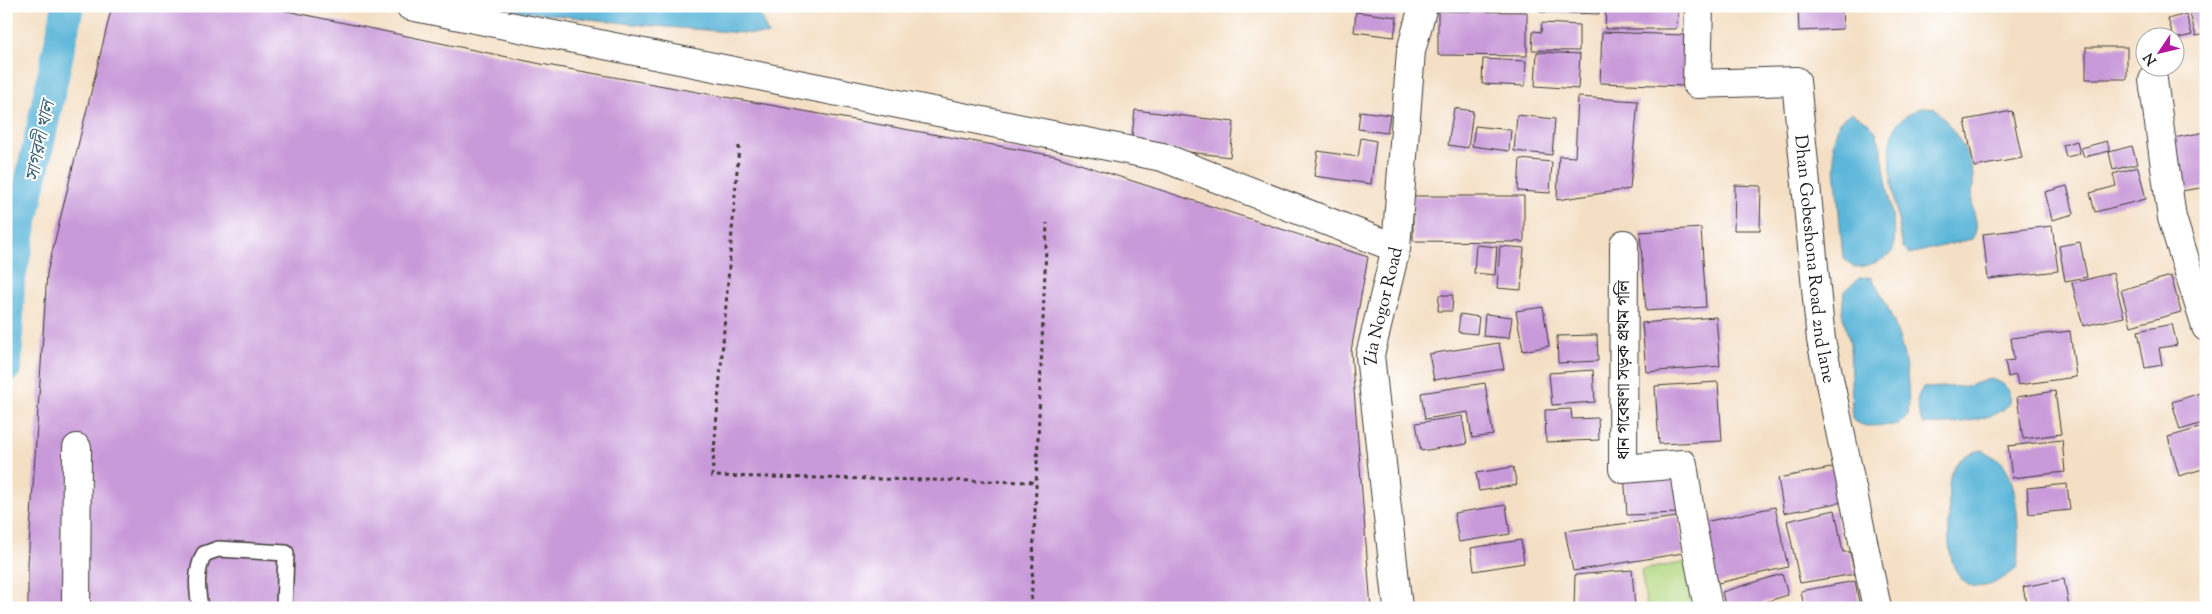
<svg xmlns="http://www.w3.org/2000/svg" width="2212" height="614" viewBox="0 0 2212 614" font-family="'Sorts Mill Goudy','Noto Serif Bengali',serif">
<rect width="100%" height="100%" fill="#fff"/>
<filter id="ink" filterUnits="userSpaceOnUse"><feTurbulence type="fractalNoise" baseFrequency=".02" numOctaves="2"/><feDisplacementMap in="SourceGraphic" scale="10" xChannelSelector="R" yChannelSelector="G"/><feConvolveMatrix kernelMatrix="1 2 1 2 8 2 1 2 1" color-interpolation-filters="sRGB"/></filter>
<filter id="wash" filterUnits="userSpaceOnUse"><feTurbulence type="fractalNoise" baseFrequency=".0096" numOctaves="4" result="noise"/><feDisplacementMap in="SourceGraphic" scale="20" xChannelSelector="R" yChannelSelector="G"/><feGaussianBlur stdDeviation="1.12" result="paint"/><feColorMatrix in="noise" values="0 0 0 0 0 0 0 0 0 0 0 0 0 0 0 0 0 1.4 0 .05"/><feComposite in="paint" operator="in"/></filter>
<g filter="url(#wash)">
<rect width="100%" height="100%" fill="#f4dfc4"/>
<!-- green -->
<path fill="#b3d881" stroke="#687a4e" d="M1688 562 1695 604 1671 608H1647L1641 570Z"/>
<!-- water -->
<g fill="#5bb6d9" stroke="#3c697a">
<path d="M476 6H757L768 35 642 25Z"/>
<path d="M1924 107 1935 108C1951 127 1969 149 1973 175 1974 185 1971 196 1972 206 1975 218 1980 227 1972 239L1909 254 1903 248 1902 244C1898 215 1882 152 1896 126 1903 115 1913 111 1924 107Z"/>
<path d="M1851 112 1869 123 1876 132 1881 148 1895 234 1893 251C1881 262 1870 266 1853 267L1843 258 1833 144 1839 122Z"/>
<path d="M1871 277C1897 318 1912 367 1908 415L1898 425 1866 426 1855 422 1852 417 1850 344 1842 313 1844 292 1859 278Z"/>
<path d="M1990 379C2004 382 2011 388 2009 403 2000 421 1942 426 1923 424 1918 411 1913 400 1923 388L1968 386Z"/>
<path d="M1982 450C1988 454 2000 459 2004 465 2020 488 2019 541 2017 568 1988 592 1959 599 1950 552 1948 542 1949 529 1949 518 1949 503 1946 480 1954 468 1962 456 1968 453 1982 450Z"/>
</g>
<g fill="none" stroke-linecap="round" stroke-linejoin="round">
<!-- canal -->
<path stroke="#5bb6d9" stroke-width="32" d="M6 366 9 282 68 6"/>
</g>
<g id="blocks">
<!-- building -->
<g fill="#c99ad9">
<path d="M112 6H263L541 64 1055 156 1368 257 1351 351 1371 608H28V563L47 273Z"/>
<path d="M1540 6H1599V14L1540 12Z"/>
<path d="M1606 6H1679L1676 29H1605Z"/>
<path d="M1798 6H1842L1843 29 1799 31Z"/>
<path d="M2188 6H2206V34L2196 36Z"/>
<path d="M1438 11 1527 12V56L1438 55Z"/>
<path d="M1356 12 1397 17 1394 37 1354 32Z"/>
<path d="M2186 14 2192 35 2174 39 2168 19Z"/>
<path d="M1542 23 1579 25V51L1532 50 1533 31 1541 32Z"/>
<path d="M1602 32 1684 35 1683 86 1600 83Z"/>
<rect x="2086" y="47" width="41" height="32"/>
<path d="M1537 52 1580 54 1578 89 1535 86Z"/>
<path d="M1483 59 1526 61 1525 86 1482 84Z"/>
<path d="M1578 97 1638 101 1630 189 1557 200 1559 156 1575 157Z"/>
<path d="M1454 108 1473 111 1468 148 1448 145Z"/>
<path d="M1135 110 1234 122 1230 157 1131 145Z"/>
<path d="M1360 111 1390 115 1387 133 1358 129Z"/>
<path d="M2012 111 2022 158 1974 167 1965 120Z"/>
<path d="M1517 115 1555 119 1552 155 1514 151Z"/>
<path d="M1475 126 1511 130 1509 151 1472 146Z"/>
<path d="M2206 132V187L2182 191 2173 138Z"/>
<path d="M1361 138 1376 141 1371 184 1314 176 1318 151 1358 157Z"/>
<path d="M2077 141 2080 154 2066 157 2063 145Z"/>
<path d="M2107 141 2110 151 2084 157 2081 148Z"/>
<path d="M2132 146 2137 164 2113 170 2109 152Z"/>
<path d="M1520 159 1552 162 1550 193 1518 191Z"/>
<path d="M2138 167 2146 199 2095 212 2090 193 2116 186 2113 174Z"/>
<path d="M1735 185 1761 186 1760 230H1734Z"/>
<path d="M2067 186 2074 214 2052 220 2045 192Z"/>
<path d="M1413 196H1524V242L1413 241Z"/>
<path d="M2052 226 2058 271 1988 279 1983 234Z"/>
<path d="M1701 228 1706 307 1646 311 1640 232Z"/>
<path d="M2080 242 2087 277 2065 281 2059 246Z"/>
<path d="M1476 245 1497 247 1495 275 1474 273Z"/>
<path d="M1500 246 1524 248 1521 290 1497 288Z"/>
<path d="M2113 273 2124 317 2083 326 2072 283Z"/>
<path d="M2171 276 2181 312 2131 326 2121 290Z"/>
<path d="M1439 295H1453L1452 311H1438Z"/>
<path d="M1543 307 1549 346 1523 351 1516 311Z"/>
<path d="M1460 314 1479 317 1477 334 1458 332Z"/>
<path d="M1485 314 1512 317 1509 338 1483 336Z"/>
<path d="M1716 317 1720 366 1646 372 1642 323Z"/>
<path d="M2172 324 2177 345 2159 348 2162 365 2145 368 2138 331Z"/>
<path d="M2070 331 2076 377 2018 385 2016 375 2008 377 2005 361 2014 360 2011 338Z"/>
<path d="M1597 335 1598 361 1558 363 1557 336Z"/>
<path d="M1499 343 1504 369 1434 380 1429 354Z"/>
<path d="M1593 370 1595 402 1552 405 1549 373Z"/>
<path d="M1718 382 1722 441 1659 444 1655 386Z"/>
<path d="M1485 383 1493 435 1472 438 1468 412 1425 419 1421 393Z"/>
<path d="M2055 391 2061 434 2023 439 2017 397Z"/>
<path d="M2206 391V422L2180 430 2172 402Z"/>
<path d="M1571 409 1572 419 1598 418 1599 440 1546 442 1545 410Z"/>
<path d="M1462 416 1467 444 1421 451 1416 423Z"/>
<path d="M2206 426V468L2179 476 2168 437Z"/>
<path d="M2062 440 2065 472 2012 478 2008 446Z"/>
<path d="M1513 467 1517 485 1479 491 1476 473Z"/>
<path d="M1836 467 1843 502 1784 513 1778 478Z"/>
<path d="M1675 469 1678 513 1627 515 1624 473Z"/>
<path d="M2067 484 2070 510 2029 514 2027 488Z"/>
<path d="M1506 505 1510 534 1459 542 1454 513Z"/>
<path d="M1775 507 1788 567 1714 584 1700 523Z"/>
<path d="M1835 510 1843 552H1850L1855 574 1800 583 1787 521Z"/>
<path d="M1678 517 1683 553 1573 571 1565 531Z"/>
<path d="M1521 540 1524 563 1474 571 1471 548Z"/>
<path d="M1632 570 1635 608H1574L1575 575Z"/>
<path d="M1782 574 1788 595 1745 608H1726L1722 592Z"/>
<path d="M2064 579 2069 608H2027L2023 587Z"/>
<path d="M1855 581 1860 608H1804L1801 591Z"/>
</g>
</g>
</g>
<g filter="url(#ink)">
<use href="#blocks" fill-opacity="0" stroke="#3c3935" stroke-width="1"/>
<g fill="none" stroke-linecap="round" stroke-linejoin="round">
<!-- lane casing -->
<g stroke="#3c3935" stroke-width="18">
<path id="lane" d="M200 608C197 588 195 573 204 554L218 549 286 553 284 608"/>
</g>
<!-- street casing -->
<g stroke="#3c3935" stroke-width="30">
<g id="street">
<path d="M410 6 1162 157 1396 248"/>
<path id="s1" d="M1699 6 1697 84 1796 81 1821 340 1877 608"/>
<path d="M2153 80 2172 218 2206 327"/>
<path d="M1624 244 1623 469 1683 464 1692 525 1708 608"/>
<path d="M76 608 77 448"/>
<path id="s2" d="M1398 608 1370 355 1396 248 1411 51 1423 6"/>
</g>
</g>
<!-- path -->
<g stroke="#3c3935" stroke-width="3" stroke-dasharray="4 4" stroke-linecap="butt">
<path d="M739 146 712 476 1037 482"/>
<path d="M1031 608 1047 223"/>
</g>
<!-- lane -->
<use href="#lane" stroke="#fff" stroke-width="15"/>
<!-- street -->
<use href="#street" stroke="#fff" stroke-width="28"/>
</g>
</g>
<g text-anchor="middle" stroke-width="4" stroke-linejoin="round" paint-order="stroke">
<!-- street labels -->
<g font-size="18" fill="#1c1c1c" stroke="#fff">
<text dy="6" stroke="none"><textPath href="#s1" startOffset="356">Dhan Gobeshona Road 2nd lane</textPath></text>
<text dy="6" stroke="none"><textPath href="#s2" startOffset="305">Zia Nogor Road</textPath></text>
<text transform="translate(1623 370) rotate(-90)" y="6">ধান গবেষণা সড়ক প্রথম গলি</text>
</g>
<!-- water labels -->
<g font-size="19" font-style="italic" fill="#386171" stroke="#fff">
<text transform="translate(39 141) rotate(-78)" y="7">সাগরদী খাল</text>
</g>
</g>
<!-- margin -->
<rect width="2212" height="614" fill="none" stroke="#fff" stroke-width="25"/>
<!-- north arrow -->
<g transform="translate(2160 52) rotate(235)"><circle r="24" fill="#ffffff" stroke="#a4a4a4"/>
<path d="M0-4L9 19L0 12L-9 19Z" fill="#b5179e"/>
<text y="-8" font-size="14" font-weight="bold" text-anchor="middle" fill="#1c1c1c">N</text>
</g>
</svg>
